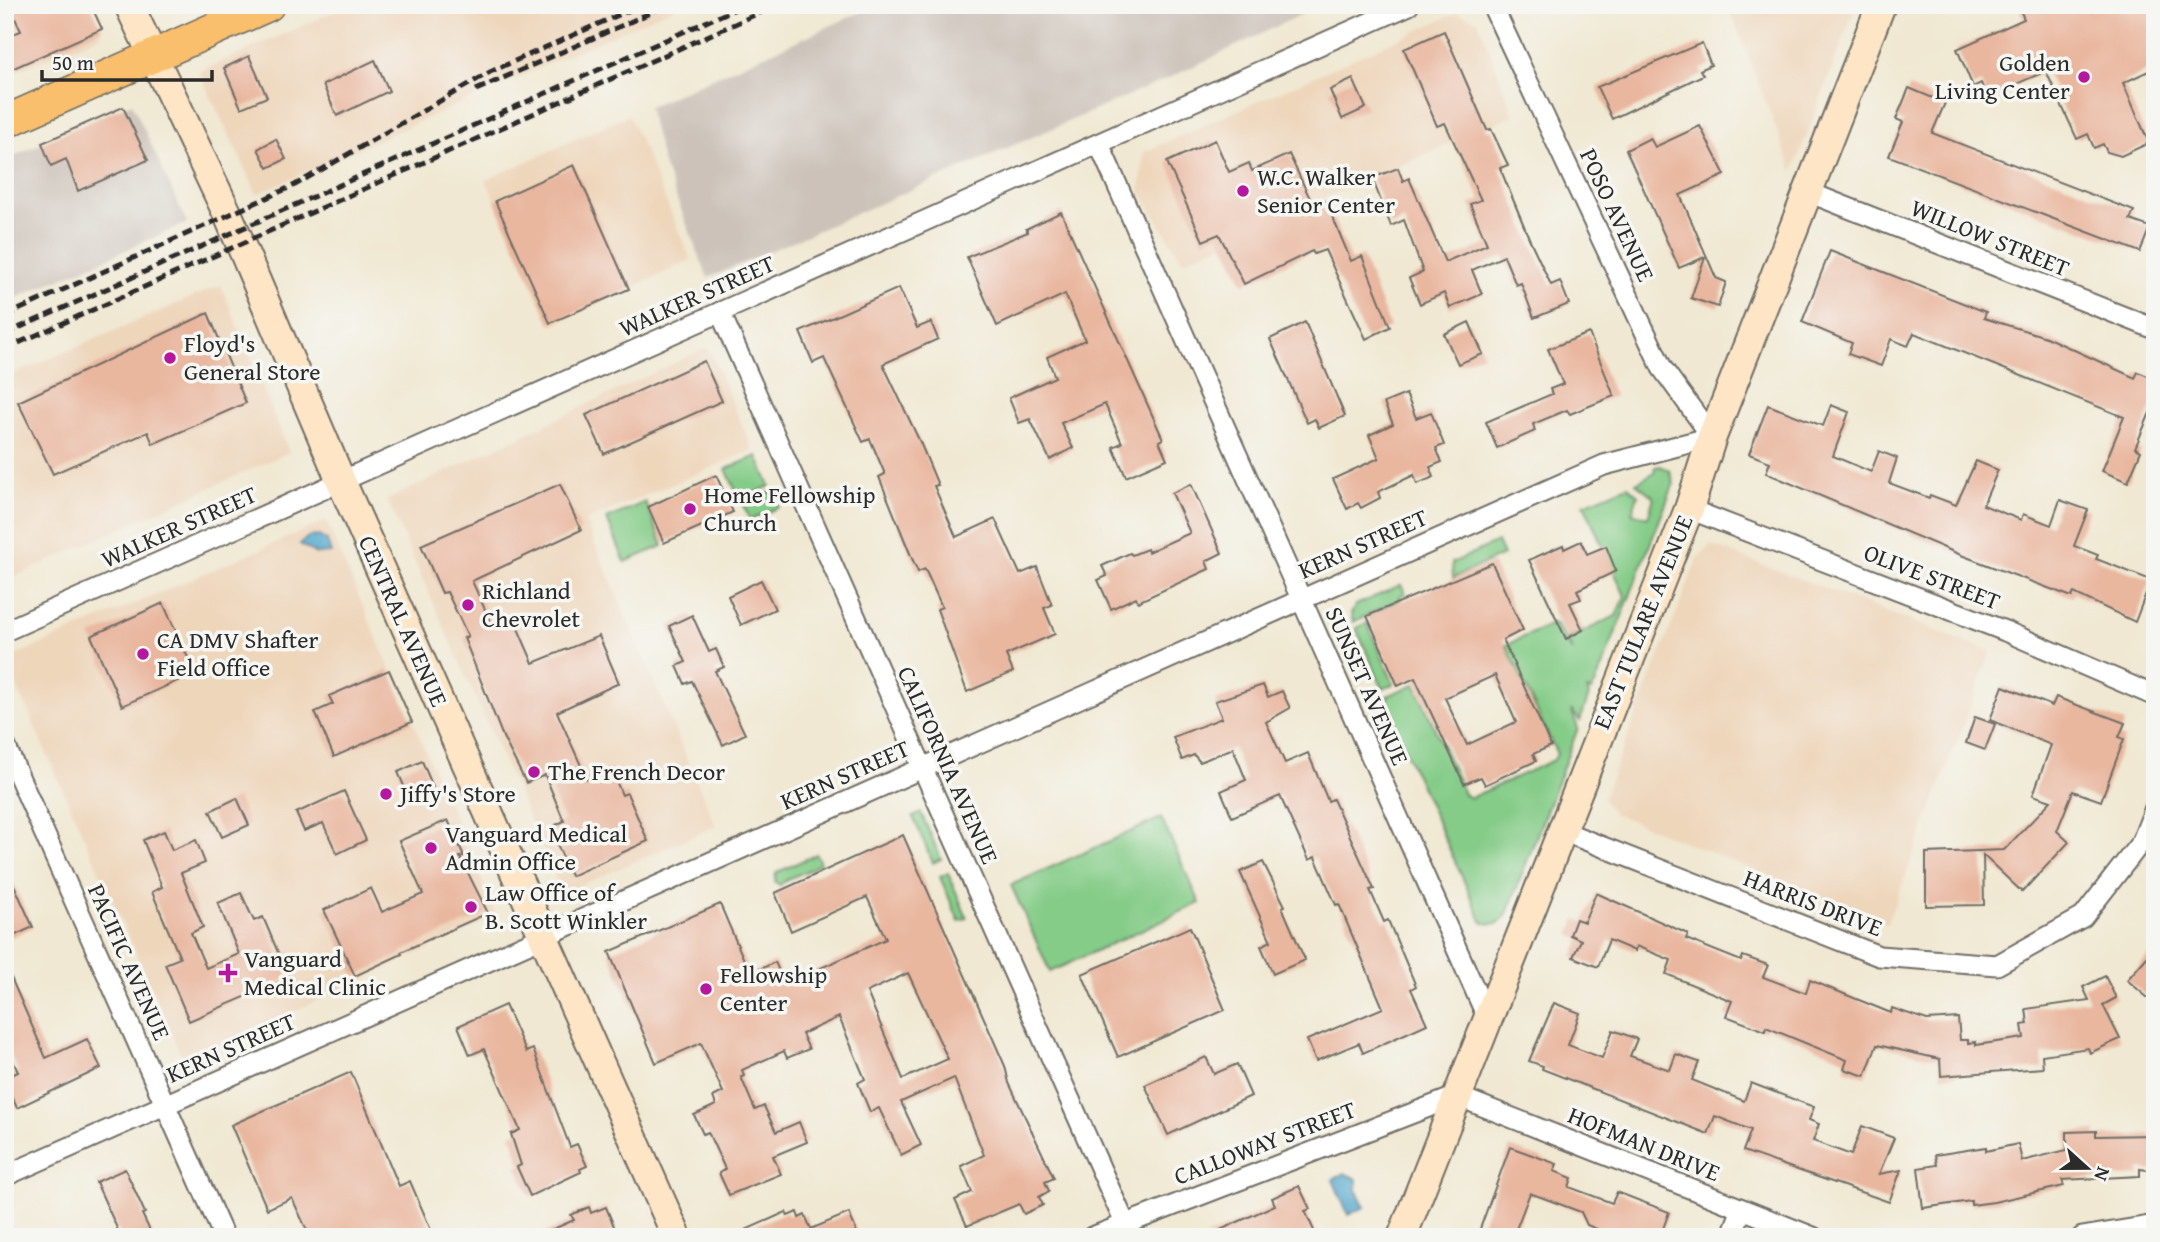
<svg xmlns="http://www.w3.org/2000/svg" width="2160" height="1242" viewBox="0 0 2160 1242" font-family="'Gentium Book Plus',serif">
<rect width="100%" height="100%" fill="#f6f6f2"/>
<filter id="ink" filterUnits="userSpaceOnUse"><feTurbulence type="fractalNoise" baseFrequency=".0143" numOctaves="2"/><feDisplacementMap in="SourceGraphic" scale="14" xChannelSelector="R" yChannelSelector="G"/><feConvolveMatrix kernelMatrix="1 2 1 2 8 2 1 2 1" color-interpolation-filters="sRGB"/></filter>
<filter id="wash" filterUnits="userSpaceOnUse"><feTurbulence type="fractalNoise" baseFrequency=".00686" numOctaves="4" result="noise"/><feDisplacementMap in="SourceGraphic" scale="28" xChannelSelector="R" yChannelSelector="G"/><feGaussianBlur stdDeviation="1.57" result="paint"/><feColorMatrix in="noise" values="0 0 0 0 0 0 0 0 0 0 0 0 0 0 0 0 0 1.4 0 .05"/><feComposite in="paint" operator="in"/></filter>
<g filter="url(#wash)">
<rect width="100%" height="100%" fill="#f0e8d2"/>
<!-- built -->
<g fill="#eed6bb">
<path d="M5 5H90L102 35 5 76Z"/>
<path d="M349 5H680L257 194 199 72Z"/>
<path d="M1728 5H1856L1793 171Z"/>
<path d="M1457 13 1478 21 1514 115 1183 261 1140 192 1144 152Z"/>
<path d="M629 115 691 260 551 326 486 180Z"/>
<path d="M221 285 289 452 5 581V378Z"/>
<path d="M708 347 753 450 585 521 716 826 563 893 387 500Z"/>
<path d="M326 521 497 916 185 1063 5 660Z"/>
<path d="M1711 545 1991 652 1887 924 1613 813 1603 799 1698 558Z"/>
</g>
<!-- industrial -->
<g fill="#ccc2b9">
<path d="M877 5H1321L1169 78 708 278 663 164 648 107Z"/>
<path d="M132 103 187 223 5 303V160Z"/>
</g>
<!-- green -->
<g fill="#85cc88" stroke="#587c5a" stroke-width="2">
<path d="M757 456 770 486 740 500 726 469Z"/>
<path d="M1660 466 1670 471 1674 483 1595 685 1591 691 1587 690 1589 695 1580 721 1571 710 1578 728 1506 916 1497 924 1483 923 1383 702 1388 699 1387 696 1415 684 1464 794 1470 798 1554 760 1557 754 1506 645 1554 623 1572 651 1568 639 1616 616 1625 596 1584 504 1628 486 1638 495 1632 513 1648 517 1654 497 1636 483 1655 472V467Z"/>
<path d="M773 491 779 507 750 520 743 504Z"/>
<path d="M645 502 663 546 625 562 607 519Z"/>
<path d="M1497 542 1503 555 1453 578 1452 563Z"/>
<path d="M1401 585 1405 593 1400 596 1401 599 1353 622 1351 613 1356 605Z"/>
<path d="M1367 623 1394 684 1383 689 1356 628Z"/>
<path d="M921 813 941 859 933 863 913 817Z"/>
<path d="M1161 818 1200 903 1050 972 1011 885Z"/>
<path d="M816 854 820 863C807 874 791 874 780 885L775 882 776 873Z"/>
<path d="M948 873 967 918 959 921 940 877Z"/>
</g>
<!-- water -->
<g fill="#4ea4ca" stroke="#3c687a" stroke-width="2">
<path d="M319 536 327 541 331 553 316 554 300 544 308 537Z"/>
<path d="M1344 1173 1357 1179V1191L1365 1207 1348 1215 1333 1180Z"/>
</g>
<g id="blocks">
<!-- building -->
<g fill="#e9b69e" fill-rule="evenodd">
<path d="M9 5H91L102 29 5 72V37L21 31Z"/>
<path d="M2018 5H2155V68L2123 83 2149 143 2121 156 2107 152 2103 144 2094 148 2088 134 2077 139 2046 71 1987 97 1981 83 1973 87 1957 49 2024 19Z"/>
<path d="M1444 31 1487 130 1491 129 1508 165 1500 168 1529 238 1551 285 1560 281 1569 304 1534 318 1521 283 1516 285 1504 256 1472 270 1482 294 1450 308 1444 293 1420 304 1409 278 1423 272 1404 220 1391 226 1372 178 1398 168 1403 181 1409 178 1445 262 1487 244 1470 204 1481 200 1445 123 1437 126 1404 49Z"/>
<path d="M1702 43 1711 65 1700 70 1703 75 1612 119 1597 87Z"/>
<path d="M249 56 267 97 241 108 224 68Z"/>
<path d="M375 60 389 91 337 116 323 85Z"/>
<path d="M1353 79 1366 108 1342 119 1330 90Z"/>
<path d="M1909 88 1945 103 1932 133 2134 211 2130 220 2150 227 2140 252 1889 156 1903 122 1896 119Z"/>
<path d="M123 107 148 160 78 191 66 159 51 166 42 143Z"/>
<path d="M1700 126 1725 175 1680 195 1716 278 1726 282 1718 307 1691 298 1705 257 1679 268 1626 150 1650 138 1655 147Z"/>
<path d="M276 139 286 159 268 168 258 149Z"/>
<path d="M1215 140 1229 172 1249 163 1252 171 1289 154 1314 207 1326 201 1351 261 1362 256 1390 327 1366 339 1325 250 1314 254 1312 251 1244 284 1219 234 1203 241 1167 162Z"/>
<path d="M574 165 629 289 550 323 495 201Z"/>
<path d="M1061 212 1163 439 1159 441 1167 459 1126 477 1113 447 1122 443 1105 404 1061 423 1073 448 1050 460 1030 419 1019 423 1009 398 1055 377 1047 357 1085 340 1065 294 997 326 967 257 1028 232 1026 229Z"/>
<path d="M1830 251 1986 312 1984 318 2046 337 2135 378 2138 372 2155 379V401L2135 448 2141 451 2128 482 2102 471 2124 417 1914 333 1908 346 1891 339 1881 366 1848 354 1852 343 1802 322Z"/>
<path d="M899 288 917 328 931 322 938 339 883 364 920 442 938 485 934 486 956 537 995 519 1020 574 1037 567 1052 605 1044 608 1055 634 1006 655 1013 672 967 692 937 609 942 607 925 569 918 572 911 556 879 477 885 474 870 439 863 442 824 358 813 363 800 332Z"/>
<path d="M208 313 246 403 153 444 148 432 53 474 18 402Z"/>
<path d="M1305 322 1345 416 1319 428 1315 419 1307 423 1270 339Z"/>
<path d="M1469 322 1483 354 1458 364 1444 334Z"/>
<path d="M1589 333 1614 396 1570 414 1567 410 1533 424 1535 431 1497 448 1486 422 1552 394 1550 389 1563 384 1548 349Z"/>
<path d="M704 361 722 401 604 454 586 415Z"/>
<path d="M1406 394 1416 418 1431 412 1444 445 1436 448 1442 462 1430 467 1434 477 1417 484 1414 475 1378 492 1380 498 1361 508 1358 503 1347 509 1333 479 1379 458 1369 435 1393 424 1384 403Z"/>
<path d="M1768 405 1823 426 1831 405 1849 412 1833 456 1871 472 1879 451 1897 458 1889 483 1929 498 1930 495 1956 505 1976 461 1998 470 1983 505 2021 520 2023 514 2051 525 2060 500 2088 510 2074 546 2098 555 2096 559 2151 580 2135 622 2074 593 2072 597 1961 555 1766 473 1770 462 1749 454Z"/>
<path d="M716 475 733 512 664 543 648 507Z"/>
<path d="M560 484 581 530 472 581 492 625 513 617 533 663 599 636 619 683 557 712 587 779 611 769 622 795 627 793 648 841 571 876 550 828 564 821 545 775 526 783 503 737 464 638 468 636 447 592 442 593 421 545Z"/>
<path d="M1191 484 1222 553 1206 561 1209 569 1138 602 1136 597 1111 609 1098 580 1107 576 1102 566 1130 553 1132 555 1147 549 1148 552 1190 533 1172 493Z"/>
<path d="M1581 541 1587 554 1606 546 1616 571 1577 590 1581 599 1570 603 1583 630 1566 639 1529 560 1563 545 1564 549Z"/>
<path d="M1492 563 1523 630 1503 640 1551 746 1533 754 1536 761 1485 785 1481 777 1464 784 1415 678 1398 686 1367 616ZM1495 675 1516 722 1467 745 1445 698Z"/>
<path d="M761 580 775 609 741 625 728 596Z"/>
<path d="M163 603 195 673 122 706 91 636Z"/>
<path d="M692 615 709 652 716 649 724 667 715 671 745 734 723 745 692 681 685 684 677 666 686 662 669 626Z"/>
<path d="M389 670 412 722 334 757 315 712 333 704 329 696Z"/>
<path d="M1263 685 1268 697 1282 691 1290 708 1266 722 1285 763 1308 753 1328 801 1333 799 1374 889 1370 890 1384 922 1388 920 1416 986 1411 989 1427 1024 1363 1053 1359 1043 1316 1061 1307 1040 1383 1008 1339 904 1336 905 1315 857 1309 860 1280 796 1232 817 1221 791 1246 780 1233 748 1200 762 1194 755 1182 760 1173 737 1222 718 1215 701Z"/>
<path d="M2003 686 2052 706 2056 697 2125 723 2119 737 2124 739 2101 801 2073 791 2057 831 2069 842 2022 892 1983 855 1984 905 1926 906V853L2004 850 2051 801 2033 795 2051 745 1990 720Z"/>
<path d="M1975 717 1995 724 1985 750 1966 743Z"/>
<path d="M422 761 433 787 409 798 398 772Z"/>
<path d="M344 791 366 840 337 854 323 823 304 831 296 813Z"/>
<path d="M237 798 249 825 222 837 210 811Z"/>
<path d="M448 820 464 856 460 857 488 913 401 952 402 954 355 976 324 910 371 888 382 912 423 894 399 841Z"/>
<path d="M164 831 172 850 196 840 205 863 181 873 203 927 191 933 206 968 239 954 218 903 241 893 254 921 263 917 289 978 189 1021 165 964 180 958 152 892 162 887 143 840Z"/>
<path d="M903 835 1005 1066 1009 1083 1054 1178 1045 1182 1049 1191 1039 1197 1043 1205 1024 1214 1019 1204 967 1226 955 1200 972 1192 961 1166 984 1155 954 1078 901 1102 921 1145 901 1155 879 1108 870 1112 858 1083 865 1079 839 1017 802 1034 809 1049 787 1058 784 1051 742 1070 744 1076 741 1077 755 1110 764 1106 776 1132 799 1122 807 1142 773 1156 781 1174 729 1195 719 1173 725 1169 708 1132 703 1134 694 1115 716 1105 713 1097 723 1092 701 1043 656 1063 609 952 720 904 750 974 775 962 785 984 886 939 867 897 791 931 775 893ZM908 973 948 1059 903 1079 867 992Z"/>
<path d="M1263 862 1285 906 1282 907 1305 960 1273 974 1261 946 1271 941 1240 872Z"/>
<path d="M5 865 33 927 5 940Z"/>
<path d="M1596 893 1688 934 1686 939 1741 961 1743 956 1768 965 1763 977 1806 993 1810 980 1891 1013 1892 1008 1927 1020 1958 1018 1960 1040H1968V1043L1976 1042V1045L2024 1038 2022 1025 2028 1024 2026 1009 2089 1000 2083 987 2105 976 2116 998 2103 1005 2120 1039 2090 1053 2088 1048 2042 1055 2043 1068 1941 1076 1940 1059 1877 1045 1865 1076 1844 1069 1847 1060 1766 1027 1765 1031 1726 1016 1732 1001 1666 974 1671 960 1636 946 1635 951 1609 940 1598 967 1573 957 1581 940 1570 935 1576 919 1584 922Z"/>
<path d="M1190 927 1225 1010 1118 1057 1082 974Z"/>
<path d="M2155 948V1004L2127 980Z"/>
<path d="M5 964 46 1058 87 1039 101 1068 17 1108 5 1082V1078L18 1072 5 1043Z"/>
<path d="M1554 1003 1580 1013 1568 1045 1602 1058 1613 1030 1637 1039 1630 1056 1670 1070 1676 1054 1699 1062 1692 1080 1744 1101 1751 1083 1814 1107 1809 1120 1819 1124 1813 1141 1851 1155 1862 1126 1894 1138 1879 1174 1901 1170 1889 1202 1743 1151 1751 1130 1715 1116 1708 1134 1542 1069 1543 1066 1529 1061Z"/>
<path d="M505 1005 526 1052 533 1049 570 1147 577 1144 587 1166 580 1169 581 1172 530 1196 517 1167 521 1165 511 1134 520 1130 484 1049 470 1055 458 1026Z"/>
<path d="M1206 1057 1214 1074 1237 1064 1251 1096 1168 1135 1145 1085Z"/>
<path d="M351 1072 399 1186 410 1181 434 1237H310L292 1198 267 1209 231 1125Z"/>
<path d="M2096 1131V1136L2155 1135V1171L2140 1169V1176L2062 1180 2064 1186 1994 1202 1971 1205V1201L1923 1208 1918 1168 1937 1165 1935 1155 1986 1147V1151L2018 1144 2022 1161 2067 1150V1132Z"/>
<path d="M1510 1147 1557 1164 1554 1171 1572 1178 1569 1187 1612 1203 1617 1192 1669 1212 1660 1237H1616L1587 1225 1581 1212 1530 1193 1513 1237H1477Z"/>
<path d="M125 1169 145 1213 142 1214 153 1237H121L96 1182Z"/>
<path d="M1299 1186 1310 1209 1305 1211 1317 1237H1205L1275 1205 1272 1198Z"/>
<path d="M589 1207 591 1213 606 1207 616 1231 601 1237H535L574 1220 571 1215Z"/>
<path d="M786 1212 788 1216 797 1212 799 1218 805 1215 811 1229 849 1213 859 1237H730Z"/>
</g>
</g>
</g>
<g filter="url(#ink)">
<use href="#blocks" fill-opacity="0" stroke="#706d65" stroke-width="2"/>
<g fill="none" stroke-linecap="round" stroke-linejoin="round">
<!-- street casing -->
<g stroke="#706d65" stroke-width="23">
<g id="street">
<path d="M1099 144 1487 1017"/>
<path d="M1808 192 2155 329"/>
<path d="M720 312 1131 1237"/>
<path d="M1689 509 2005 631 2155 696"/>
<path d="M5 631 1409 5"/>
<path d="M5 745 224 1237"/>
<path d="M1560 830 1879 956 1997 965 2083 917 2142 841 2155 808"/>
<path d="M5 1176 1604 465 1712 437 1662 368 1492 5"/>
<path d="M1092 1237 1457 1096 1813 1237"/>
<path d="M1731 1237 1742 1209"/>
<path d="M2082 1237 2155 1225"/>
</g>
</g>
<!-- secondary casing -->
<g stroke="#706d65" stroke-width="32">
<g id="secondary">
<path d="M129 5 229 217 341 481 677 1237"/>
<path d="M1402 1237 1689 509 1712 437 1881 5"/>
</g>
</g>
<!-- primary casing -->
<g stroke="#706d65" stroke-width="35">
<path id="primary" d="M5 122 268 5"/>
</g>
<!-- street -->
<use href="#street" stroke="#fff" stroke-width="19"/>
<!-- secondary -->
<use href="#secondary" stroke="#fde5c5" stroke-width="28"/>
<!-- primary -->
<use href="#primary" stroke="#f9bf6d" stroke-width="32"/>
<!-- rail -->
<g stroke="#2b2b2b" stroke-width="5" stroke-dasharray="10 5" stroke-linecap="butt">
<path d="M476 90 668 5"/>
<path d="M5 316 295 185 490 72 641 5"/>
<path d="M5 334 744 5"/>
<path d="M5 349 777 5"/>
</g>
</g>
</g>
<!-- markers -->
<g fill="#b5179e" stroke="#f6f6f2" stroke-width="2.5">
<circle cx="2084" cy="77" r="7"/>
<circle cx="1243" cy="191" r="7"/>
<circle cx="170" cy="358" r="7"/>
<circle cx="690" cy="509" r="7"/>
<circle cx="468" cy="605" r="7"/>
<circle cx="143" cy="654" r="7"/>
<circle cx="534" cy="772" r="7"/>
<circle cx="386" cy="794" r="7"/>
<circle cx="431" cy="848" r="7"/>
<circle cx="471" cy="907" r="7"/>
<path d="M224.5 962.5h7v7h7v7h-7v7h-7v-7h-7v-7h7z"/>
<circle cx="706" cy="989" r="7"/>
</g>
<g text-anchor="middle" stroke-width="7" stroke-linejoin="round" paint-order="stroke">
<!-- poi labels -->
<g font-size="24" fill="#2b2b2b" stroke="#f6f6f2" text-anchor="start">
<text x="2070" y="71" text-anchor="end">Golden<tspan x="2070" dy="28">Living Center</tspan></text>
<text x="1257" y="185">W.C. Walker<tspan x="1257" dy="28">Senior Center</tspan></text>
<text x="184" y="352">Floyd's<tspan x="184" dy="28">General Store</tspan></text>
<text x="704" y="503">Home Fellowship<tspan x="704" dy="28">Church</tspan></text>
<text x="482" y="599">Richland<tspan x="482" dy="28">Chevrolet</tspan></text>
<text x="157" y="648">CA DMV Shafter<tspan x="157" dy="28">Field Office</tspan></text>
<text x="548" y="780">The French Decor</text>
<text x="400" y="802">Jiffy's Store</text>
<text x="445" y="842">Vanguard Medical<tspan x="445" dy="28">Admin Office</tspan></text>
<text x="485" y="901">Law Office of<tspan x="485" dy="28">B. Scott Winkler</tspan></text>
<text x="244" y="967">Vanguard<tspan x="244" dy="28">Medical Clinic</tspan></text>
<text x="720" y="983">Fellowship<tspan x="720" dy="28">Center</tspan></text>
</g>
<!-- street labels -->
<g font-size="24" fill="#2b2b2b" stroke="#f6f6f2">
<text transform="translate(1617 215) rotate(65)" y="8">POSO AVENUE</text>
<text transform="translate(1990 238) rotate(22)" y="8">WILLOW STREET</text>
<text transform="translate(697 296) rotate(-24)" y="8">WALKER STREET</text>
<text transform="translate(179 527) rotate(-24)" y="8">WALKER STREET</text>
<text transform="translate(1363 544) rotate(-24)" y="8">KERN STREET</text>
<text transform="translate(1932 577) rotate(21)" y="8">OLIVE STREET</text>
<text transform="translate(403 621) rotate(66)" y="8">CENTRAL AVENUE</text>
<text transform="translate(1643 622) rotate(-68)" y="8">EAST TULARE AVENUE</text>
<text transform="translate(1367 686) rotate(66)" y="8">SUNSET AVENUE</text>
<text transform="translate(948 765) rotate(66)" y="8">CALIFORNIA AVENUE</text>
<text transform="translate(845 775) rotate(-24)" y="8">KERN STREET</text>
<text transform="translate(1813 903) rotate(21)" y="8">HARRIS DRIVE</text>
<text transform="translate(129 962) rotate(66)" y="8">PACIFIC AVENUE</text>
<text transform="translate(231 1048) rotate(-24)" y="8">KERN STREET</text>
<text transform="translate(1265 1143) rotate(-21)" y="8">CALLOWAY STREET</text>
<text transform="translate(1644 1144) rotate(22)" y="8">HOFMAN DRIVE</text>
</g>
</g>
<!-- margin -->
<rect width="2160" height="1242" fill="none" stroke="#f6f6f2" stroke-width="28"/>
<!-- north arrow -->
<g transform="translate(2087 1168) rotate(111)" stroke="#f6f6f2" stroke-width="5" paint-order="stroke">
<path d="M0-5L12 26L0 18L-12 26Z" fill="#2b2b2b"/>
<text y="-10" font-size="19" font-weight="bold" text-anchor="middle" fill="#2b2b2b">N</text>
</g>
<!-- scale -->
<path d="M42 70v10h170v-10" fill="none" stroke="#2b2b2b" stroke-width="3.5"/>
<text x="52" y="70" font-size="21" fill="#2b2b2b" stroke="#f6f6f2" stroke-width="5" paint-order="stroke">50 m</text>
</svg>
